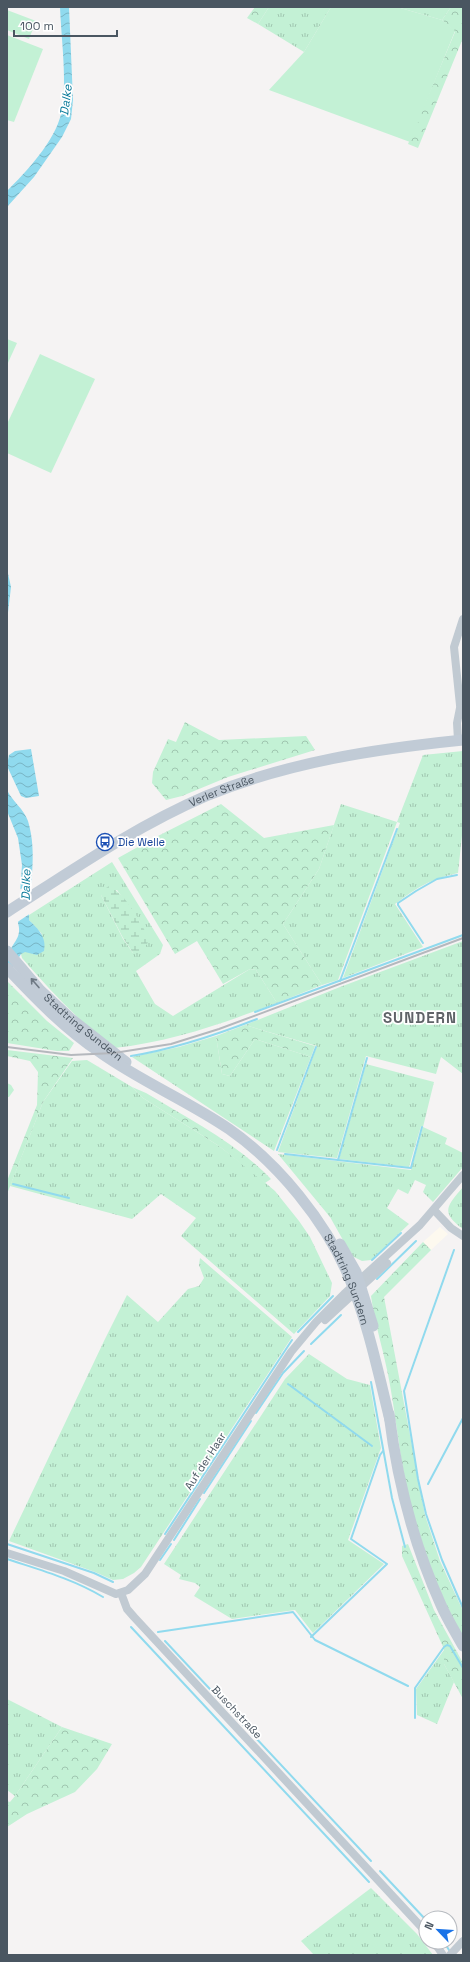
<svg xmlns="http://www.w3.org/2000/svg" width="470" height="1962" viewBox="0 0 470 1962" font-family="'Space Grotesk',sans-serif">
<defs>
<pattern id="grass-tufts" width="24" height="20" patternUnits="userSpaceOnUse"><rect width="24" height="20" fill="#c3f1d5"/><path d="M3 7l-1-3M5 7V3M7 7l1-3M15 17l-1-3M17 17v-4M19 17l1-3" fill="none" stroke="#a0c6b0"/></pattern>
<pattern id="forest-crowns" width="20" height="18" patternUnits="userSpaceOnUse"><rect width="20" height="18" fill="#c3f1d5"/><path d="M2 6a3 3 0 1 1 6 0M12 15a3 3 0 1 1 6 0" fill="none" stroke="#a0c6b0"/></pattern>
<pattern id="wetland-marsh" width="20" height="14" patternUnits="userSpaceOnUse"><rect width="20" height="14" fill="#c3f1d5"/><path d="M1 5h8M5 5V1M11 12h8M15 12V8" fill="none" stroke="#a0c6b0"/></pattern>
<pattern id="water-waves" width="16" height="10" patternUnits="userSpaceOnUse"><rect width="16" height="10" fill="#90daee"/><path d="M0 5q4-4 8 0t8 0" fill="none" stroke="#78b4c4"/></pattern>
</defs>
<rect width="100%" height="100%" fill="#f5f3f3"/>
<!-- commercial -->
<path fill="#fdf9ef" d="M440 1227 448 1234 431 1250 423 1242Z"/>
<!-- grass -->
<g fill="url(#grass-tufts)" fill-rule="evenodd">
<path d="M269 7H331L304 52 258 24Z"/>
<path d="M397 7H451L442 20Z"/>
<path d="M463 751V826L458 873C430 879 418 887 395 904L423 947 343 978 400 823 397 822 338 980 322 985 283 924 319 869 341 804 397 822 423 755Z"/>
<path d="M112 862 163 945 160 954 136 971 155 1004 173 1016 250 969 256 970 277 1003C224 1023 171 1042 114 1048 79 1022 51 991 22 958L21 954 42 934 29 920V915ZM117 890 140 922 133 953 123 939 101 895Z"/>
<path d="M463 941V1074L441 1057 436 1074 366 1056 337 1158 278 1152 317 1046 245 1025 340 987Z"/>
<path d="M216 1036 222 1074 230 1076 255 1039 311 1057 274 1151 132 1057 179 1047Z"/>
<path d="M87 1060 132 1087 143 1098 219 1146 250 1170 275 1191 299 1221 310 1237 332 1283 330 1296 294 1334 181 1236 196 1218 161 1194 132 1219 10 1186 43 1102 72 1061Z"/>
<path d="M366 1064 434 1082 423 1127 447 1138 445 1144 463 1153V1167L433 1202 423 1192 426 1185 415 1180 408 1194 398 1189 387 1208 409 1224 371 1260 362 1261 352 1256 330 1217 278 1154 411 1170 423 1127 421 1126 409 1167 339 1159Z"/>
<path d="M463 1187V1229C440 1212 447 1206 463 1187Z"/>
<path d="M200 1258 292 1337 141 1567 134 1573 123 1579 113 1580 95 1572 9 1541 104 1341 127 1295 158 1322 188 1289 199 1286 204 1278 199 1265Z"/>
<path d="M309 1354 347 1379 370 1385 381 1448 348 1540 384 1564 313 1633 295 1610 232 1619 194 1596 200 1587 195 1583 179 1579 181 1575 164 1564 285 1379Z"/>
<path d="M444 1650V1664L454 1682 437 1724 417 1715 416 1689Z"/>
<path d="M7 1699 62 1727 15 1796 7 1790Z"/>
<path d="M371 1888 417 1934 433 1955H314L301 1941Z"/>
</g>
<!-- forest -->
<g fill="url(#forest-crowns)">
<path d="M255 7H269L258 24 247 18Z"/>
<path d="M451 7H463V38L418 148 408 144 455 32 442 20Z"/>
<path d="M185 722 219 740 306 736 315 750 228 777 182 796 166 800 152 783 153 772 168 739 176 742Z"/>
<path d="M221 804 264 838 334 825 319 869 283 924 322 985 277 1003 256 970 250 969 223 984 197 941 175 954 118 858 154 838Z"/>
<path d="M7 981 47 1021 74 1043 69 1051H57L7 1043Z"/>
<path d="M245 1025 315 1046 311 1057 255 1039 230 1076 222 1074 216 1036Z"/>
<path d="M7 1050 73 1058 43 1102 7 1194V1181L37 1105 38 1072 30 1061 7 1056Z"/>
<path d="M132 1087 146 1093C189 1119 235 1142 271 1179L265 1183 219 1146 143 1098Z"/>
<path d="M423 1242 431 1250 384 1297 425 1515 440 1561 463 1611V1637C436 1589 417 1538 406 1484 399 1451 396 1418 390 1385 385 1355 375 1326 371 1296Z"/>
<path d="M408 1544 434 1610 463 1663V1699L444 1664V1649L402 1556V1546Z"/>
<path d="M62 1727 112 1744 97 1769 75 1792 27 1814 7 1827V1801L10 1802 15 1796Z"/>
</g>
<!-- wetland -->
<path fill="url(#wetland-marsh)" d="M109 886C126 894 141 923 149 939 147 947 141 952 133 953L123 938 101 895 103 890Z"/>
<!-- green -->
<g fill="#c3f1d5">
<path d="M331 7H397L442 20 455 31 410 142 269 90 304 52Z"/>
<path d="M7 10 36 21 29 39 7 30Z"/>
<path d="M7 35 43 49 14 122 7 120Z"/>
<path d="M7 339 17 343 7 365Z"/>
<path d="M40 354 95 379 51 473 7 453V424Z"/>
<path d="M7 1083 11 1085 14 1090 9 1097H7Z"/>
</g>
<!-- water -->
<g fill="url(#water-waves)">
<path d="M60 7H69L73 100 71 119 62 137 34 177 7 207V191C26 172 55 141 61 114 68 86 61 37 60 7Z"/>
<path d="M7 569 11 587 7 621Z"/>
<path d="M31 749 39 796 26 798 21 796 7 766 9 755 15 751Z"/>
<path d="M7 790C12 801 24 809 28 821 38 854 29 887 29 920 38 929 47 937 44 951L37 955 25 952 21 954 7 977C7 971 6 964 7 958 10 944 23 939 18 923L22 865 18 838 7 811Z"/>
</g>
<!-- pier -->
<path fill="#f5f3f3" d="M35 881 31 913 16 923 19 890Z"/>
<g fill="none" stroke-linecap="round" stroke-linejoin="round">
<!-- stream -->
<g stroke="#90daee" stroke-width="2">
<path d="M423 943 398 905V903L416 891 437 879 457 875"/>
<path d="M340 981 397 829"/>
<path d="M255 1012 463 935"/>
<path d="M131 1056C175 1049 216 1035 257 1019"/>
<path d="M277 1150 316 1047"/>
<path d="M285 1154 338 1160 367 1058"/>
<path d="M338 1160 411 1168 422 1127"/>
<path d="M13 1184 69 1198"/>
<path d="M454 1250 404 1391 418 1479 426 1514 442 1560 463 1608"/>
<path d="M372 1260 401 1233"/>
<path d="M377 1279 416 1241"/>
<path d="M298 1332 333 1296"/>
<path d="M311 1344 341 1315"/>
<path d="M371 1382 392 1498 405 1547"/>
<path d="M288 1384 372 1446"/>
<path d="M256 1413 283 1373 304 1351"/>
<path d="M428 1484 463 1418"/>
<path d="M204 1493 251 1421"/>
<path d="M165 1534 292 1340"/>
<path d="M174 1540 200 1499"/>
<path d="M7 1544 94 1573 113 1582"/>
<path d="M7 1559C40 1570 73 1579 103 1597"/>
<path d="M160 1560 171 1544"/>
<path d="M131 1627 369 1882"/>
<path d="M158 1632 293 1612 315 1640 408 1686"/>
<path d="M311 1637 387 1564 351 1539 380 1455 383 1451"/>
<path d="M165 1641 371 1861"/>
<path d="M415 1718V1688L444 1647 447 1645 450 1646 463 1668"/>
<path d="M380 1871 426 1920"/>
<path d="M444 1942 449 1950"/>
</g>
<!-- minor -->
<g stroke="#c1cad2" stroke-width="8">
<path d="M463 619 454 647 460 705 463 714"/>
<path d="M458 740 457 723 460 708"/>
<path d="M434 1210 451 1228 463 1236"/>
<path d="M325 1320 387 1263"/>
<path d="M7 1553 64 1571 116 1594 128 1590 145 1574 291 1352 316 1322 344 1294 420 1225 463 1175"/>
<path d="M121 1593 127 1609 134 1617 426 1932"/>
<path d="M434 1942 443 1955"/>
<path d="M450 1955 463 1941"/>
</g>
<!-- secondary -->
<g stroke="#c1cbd6" stroke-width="11">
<path id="s1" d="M7 912C71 871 136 826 206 796 288 762 375 749 463 740"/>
<path id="s2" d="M7 951 40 990 70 1018 126 1062"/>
<path id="s3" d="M7 968C36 999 65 1029 101 1053 142 1082 188 1101 229 1129 278 1163 326 1222 349 1277 368 1323 378 1372 390 1420"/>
<path d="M340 1244 356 1272 373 1326"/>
<path d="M389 1414C397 1479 414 1545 441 1605 447 1619 456 1633 463 1646"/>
</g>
<!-- rail -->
<path stroke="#b5b8bd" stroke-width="2" d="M7 1047 71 1055 114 1053 171 1044 219 1029 463 938"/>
</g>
<!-- one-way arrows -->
<defs><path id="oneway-shaft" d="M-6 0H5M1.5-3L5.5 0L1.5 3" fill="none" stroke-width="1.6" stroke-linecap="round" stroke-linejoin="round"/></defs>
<use stroke="#6e7984" href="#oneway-shaft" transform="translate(35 983) rotate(-131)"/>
<!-- icons -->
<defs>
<g id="bus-ring" transform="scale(0.9)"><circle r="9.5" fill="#fff" stroke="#1a4fb4" stroke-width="1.5"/><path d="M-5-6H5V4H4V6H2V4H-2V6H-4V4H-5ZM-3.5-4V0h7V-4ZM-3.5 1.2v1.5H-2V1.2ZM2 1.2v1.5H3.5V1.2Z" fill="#1a4fb4"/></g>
</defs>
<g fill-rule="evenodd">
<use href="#bus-ring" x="105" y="842"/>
</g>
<g text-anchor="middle" stroke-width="3.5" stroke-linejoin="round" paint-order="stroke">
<!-- street labels -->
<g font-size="11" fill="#4a5661" stroke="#fff">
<text dy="4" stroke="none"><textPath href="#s1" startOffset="247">Verler Straße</textPath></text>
<text dy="4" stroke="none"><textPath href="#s2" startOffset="108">Stadtring Sundern</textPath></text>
<text dy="4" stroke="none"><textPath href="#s3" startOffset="470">Stadtring Sundern</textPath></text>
<text transform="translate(205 1461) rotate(-57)" y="4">Auf der Haar</text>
<text transform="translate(237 1712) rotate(47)" y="4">Buschstraße</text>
</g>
<!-- transit labels -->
<g font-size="11" fill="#164399" stroke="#fff" text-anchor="start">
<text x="118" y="846">Die Welle</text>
</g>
<!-- water labels -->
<g font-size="12" font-style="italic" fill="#0c7c9b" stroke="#fff">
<text transform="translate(66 100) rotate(-83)" y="4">Dalke</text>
<text transform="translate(26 885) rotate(-89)" y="4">Dalke</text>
</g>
<!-- district labels -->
<g font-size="15" font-weight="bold" letter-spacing="1" fill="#5f6368" stroke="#fff">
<text x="420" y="1023">SUNDERN</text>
</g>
</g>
<!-- border -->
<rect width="470" height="1962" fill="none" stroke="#4a5661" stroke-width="16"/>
<!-- north arrow -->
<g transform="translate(438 1930) rotate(295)"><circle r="19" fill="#ffffff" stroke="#b7bbc0"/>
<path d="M0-3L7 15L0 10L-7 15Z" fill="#1a73e8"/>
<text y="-6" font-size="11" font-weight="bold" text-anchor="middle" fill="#4a5661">N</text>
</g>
<!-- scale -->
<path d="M14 30v6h103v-6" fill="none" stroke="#4a5661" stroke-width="2"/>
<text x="20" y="30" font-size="12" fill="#4a5661" stroke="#ffffff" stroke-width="3" paint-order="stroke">100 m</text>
</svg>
